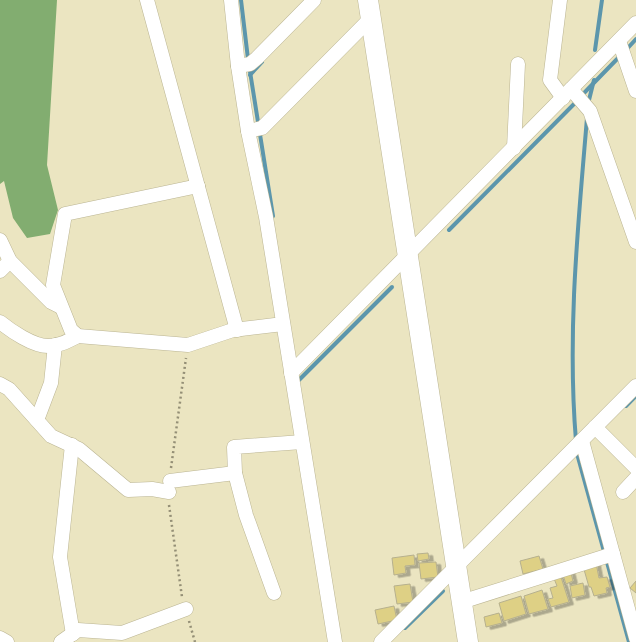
<svg xmlns="http://www.w3.org/2000/svg" width="636" height="642" viewBox="0 0 636 642" font-family="'Fira Sans',sans-serif">
<defs>
<filter id="shadow"><feDropShadow dx="4.5" dy="2.5" stdDeviation="0" flood-color="#0004"/></filter>
</defs>
<rect width="100%" height="100%" fill="#ebe5c1"/>
<!-- forest -->
<path fill="#82ad70" d="M0 0H57L47 165 58 210 50 234 27 238 13 218 4 181 0 184Z"/>
<g fill="none" stroke-linecap="round" stroke-linejoin="round">
<!-- stream -->
<g stroke="#5c96ac" stroke-width="4">
<path d="M241 0 248 59 273 216"/>
<path d="M595 50 602 0"/>
<path d="M626 50 636 39"/>
<path d="M250 75 262 62"/>
<path d="M585 92 621 55"/>
<path d="M588 104 594 80"/>
<path d="M449 230 577 101"/>
<path d="M298 381 392 287"/>
<path d="M626 406 636 396"/>
<path d="M576 441C567 333 578 226 587 118"/>
<path d="M576 450 629 642"/>
<path d="M405 628 443 591"/>
</g>
</g>
<!-- building -->
<g fill="#ded085" stroke="#b6b08e" filter="url(#shadow)">
<path d="M428 553 429 559 418 561 417 554Z"/>
<path d="M414 555 415 565 405 566 406 573 394 575 392 558Z"/>
<path d="M539 556 543 569 523 574 520 561Z"/>
<path d="M436 562 438 577 421 579 419 563Z"/>
<path d="M596 563 599 578 607 577 610 587 606 588 607 593 594 596 591 587H589L583 566Z"/>
<path d="M570 569 573 581 566 584 562 572Z"/>
<path d="M560 574 569 602 551 607 548 599 553 598 550 588 557 586 553 576Z"/>
<path d="M636 581V593L630 588Z"/>
<path d="M583 583 585 595 572 598 570 586Z"/>
<path d="M410 584 413 602 397 604 394 586Z"/>
<path d="M542 590 548 609 529 614 524 596Z"/>
<path d="M521 596 526 614 504 621 499 603Z"/>
<path d="M394 606 397 620 378 624 375 610Z"/>
<path d="M499 613 502 623 486 627 484 617Z"/>
</g>
<g fill="none" stroke-linecap="round" stroke-linejoin="round">
<!-- street casing -->
<g stroke="#bbb593" stroke-width="15">
<g id="street">
<path d="M147 0 237 330"/>
<path d="M231 0 238 66 248 131 266 217 335 642"/>
<path d="M560 0 550 80 563 98"/>
<path d="M619 41 636 91"/>
<path d="M238 66 250 64 257 58 314 0"/>
<path d="M571 89 590 111 636 242"/>
<path d="M248 131 262 128 370 19"/>
<path d="M514 148 518 64"/>
<path d="M198 186 65 214 53 285 71 330 78 336 188 345 233 330 283 324"/>
<path d="M0 240 10 261 51 302 61 307"/>
<path d="M0 271 10 261"/>
<path d="M0 322C11 331 33 346 48 346 59 346 68 341 78 336"/>
<path d="M291 373 636 23"/>
<path d="M0 384 9 389 51 436 79 449 128 490 152 489 169 492"/>
<path d="M37 420 51 383 55 345"/>
<path d="M595 427 636 468"/>
<path d="M582 441 636 638"/>
<path d="M72 445 60 557 73 634"/>
<path d="M170 481 235 473"/>
<path d="M623 492 636 478"/>
<path d="M274 593 246 515 235 473 234 447 302 442"/>
<path d="M461 602 613 554"/>
<path d="M0 638 7 642"/>
<path d="M61 642 78 630 122 633 186 609"/>
<path d="M381 642 636 386"/>
</g>
</g>
<!-- secondary casing -->
<g stroke="#bbb593" stroke-width="21">
<path id="secondary" d="M368 0 468 642"/>
</g>
<!-- path -->
<g stroke="#948f76" stroke-width="2.5" stroke-dasharray="2 3" stroke-linecap="butt">
<path d="M171 468 186 358"/>
<path d="M169 505 182 597"/>
<path d="M189 621 195 642"/>
</g>
<!-- street -->
<use href="#street" stroke="#fff" stroke-width="14"/>
<!-- secondary -->
<use href="#secondary" stroke="#fff" stroke-width="20"/>
</g>
</svg>
